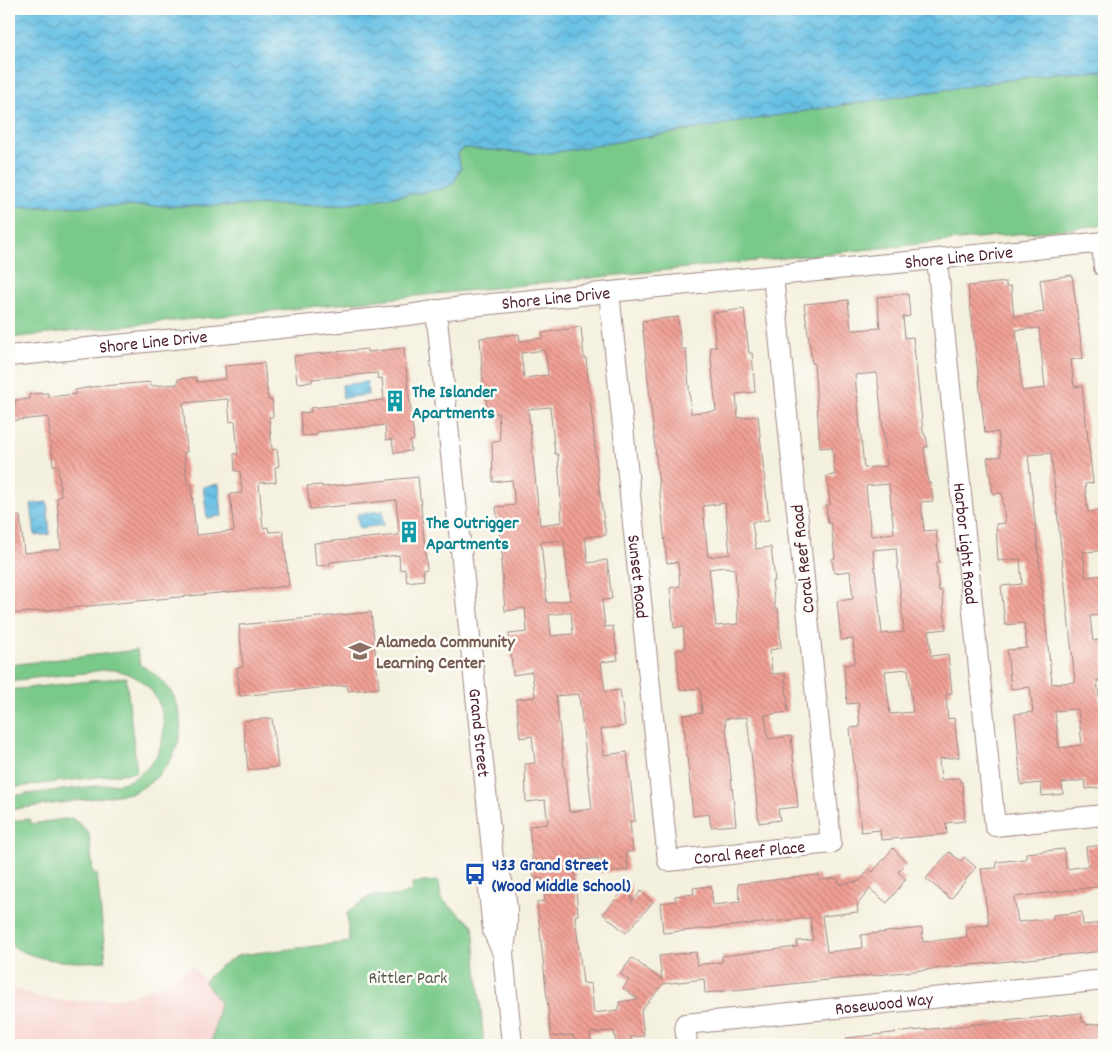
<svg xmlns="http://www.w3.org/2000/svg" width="1113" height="1054" viewBox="0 0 1113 1054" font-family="Dekko,sans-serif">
<defs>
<pattern id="water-waves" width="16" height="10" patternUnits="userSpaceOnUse" patternTransform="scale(1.25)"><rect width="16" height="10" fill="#66c0e4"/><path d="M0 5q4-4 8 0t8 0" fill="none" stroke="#569bb9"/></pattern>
<pattern id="building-back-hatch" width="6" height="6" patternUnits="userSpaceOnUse" patternTransform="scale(1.25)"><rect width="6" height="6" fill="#f1a095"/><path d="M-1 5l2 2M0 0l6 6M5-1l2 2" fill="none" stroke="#c5827a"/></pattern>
</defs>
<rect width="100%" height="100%" fill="#fdfcf7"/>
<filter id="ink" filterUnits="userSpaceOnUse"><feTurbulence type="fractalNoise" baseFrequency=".02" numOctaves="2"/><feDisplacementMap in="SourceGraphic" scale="10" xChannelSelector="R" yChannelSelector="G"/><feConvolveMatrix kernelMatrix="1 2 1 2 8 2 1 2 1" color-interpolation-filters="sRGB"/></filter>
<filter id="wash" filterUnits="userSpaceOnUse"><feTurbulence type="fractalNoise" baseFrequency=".0096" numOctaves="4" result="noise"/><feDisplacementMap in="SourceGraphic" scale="20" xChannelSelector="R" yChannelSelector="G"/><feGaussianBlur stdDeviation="1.12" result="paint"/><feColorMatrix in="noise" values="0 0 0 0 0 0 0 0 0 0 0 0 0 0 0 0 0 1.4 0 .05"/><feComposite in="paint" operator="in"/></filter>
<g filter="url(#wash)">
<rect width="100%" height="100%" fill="#f4f0de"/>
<!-- built -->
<path fill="#f7d0cd" d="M193 966 220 1002 211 1045H9V988L48 999 77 1001 111 999 140 993 171 980Z"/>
<!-- green -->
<g fill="#79c989" stroke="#62745a">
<path d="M1104 71V225L9 338V207L343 205 442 189 453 184 461 168 457 154 464 148 544 154 811 110 1062 72Z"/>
<path d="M137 650 140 665C201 695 189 768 132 793L9 810V796L122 783C178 766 178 685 119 671 109 668 96 671 85 673 60 675 34 678 9 681V665Z"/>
<path d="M126 677 137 772 9 788V690Z"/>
<path d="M72 818 89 832 93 874H97L106 961C73 963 37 963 9 944V821L30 819 31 824Z"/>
<path d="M439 881 441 899 473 925 484 1045H211L220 1003 204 981 219 967 239 955 349 942 347 913 370 896H399L412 891V883Z"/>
</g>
<!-- water -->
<g fill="url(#water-waves)" stroke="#587088">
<path d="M9 9H1104V71L1062 72 811 110 544 154 464 148 457 154 461 168 453 184 442 189 343 205 9 207Z"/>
<path d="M367 382 368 395 343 398 342 385Z"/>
<path d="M219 484 222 516 207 518 203 487Z"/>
<path d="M47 502 50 534 35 536 31 504Z"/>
<path d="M383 511 384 525 359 528 357 514Z"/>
</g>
<g id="blocks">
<!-- building -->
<g fill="url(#building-back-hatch)" fill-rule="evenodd">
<path d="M1072 275 1083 358 1071 360 1074 387 1082 386 1093 483 1085 484 1088 512 1098 511 1104 547 1099 548 1100 551 1083 552 1086 577 1104 575V615L1090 616 1093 641 1104 639V680H1097L1100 705H1104V787L1086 789 1085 780 1062 783 1063 794 1042 796 1041 783 1021 785 1015 714 1033 712 1030 687 1011 689 1007 650 1027 648 1024 623 1005 625 1001 586 1022 584 1020 559 998 561 996 524 1005 523 1002 493 993 494 987 458 1001 456 998 432 985 433 968 286 1006 282V287L1011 286 1014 317 1044 312 1040 280ZM1039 328 1045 388 1022 391 1016 330ZM1051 453 1075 682 1052 684 1028 455ZM1078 709 1082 745 1059 748 1055 711Z"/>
<path d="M908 294 910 316 903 317 905 338 913 337 923 431 925 436H926L928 447H924L928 483H931L933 501 921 502 924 531 936 530 939 563 936 564 939 591 942 590 946 629 929 631 931 656 948 654 952 693 946 694 948 719 954 718 959 757 939 759 941 780 959 778 960 782H962L965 821 946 823 947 834 881 840 880 830 861 832 850 728 860 727 858 703 847 704 844 665 855 663 853 639 841 640 837 601 853 599 850 571 834 573 832 559 835 558 831 523H828L826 505H830L827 476 835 475 832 447 820 448 814 363H812L804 304 848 300 851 330H855L880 328 877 297ZM877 373 887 466 864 468 855 375ZM889 484 894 533 871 536 866 486ZM896 548 904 632 882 634 873 550ZM908 669 913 712 890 714 885 671Z"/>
<path d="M744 309 749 353H752L755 392 736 394 738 418 758 416 769 520 752 522 756 549 771 547 775 581H772L775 608H778L781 648 770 650 772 674 785 673 788 712 765 715 768 739 791 736 798 807 778 809 780 820 759 823 747 717 725 719 736 825 711 827 709 814 693 816 683 715 702 713 700 688 680 690 676 650 685 649 683 626 674 628 670 588 680 586 678 562 667 563 642 321 678 317 681 349H686L691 413 716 411 710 347H716L712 313ZM725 503 730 554 708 557 703 506ZM725 567 735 569 738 624 716 626 709 569Z"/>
<path d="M581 327 584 358H586L600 496 606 535 585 537 588 563 607 560 612 599 602 600 605 627 613 626 618 660 601 662 605 692 620 690 625 726 601 729 604 755 627 752 635 821H630L633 852H626L628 870 599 873 598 858 574 861 578 915 575 916 583 983 591 984 594 1013 619 1010V1002L638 999 623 988 629 980 620 974 632 958 662 980 659 956 696 952 697 965 722 962V956L797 947V941L813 940 810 918 663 933 660 903 676 901 675 896 694 894 693 888 711 886 713 905 740 902 738 884 819 875 820 880 838 878 839 884 860 881 869 869 873 872 893 848 907 863 898 872 906 879 887 903 870 889 857 905 858 912 822 916 827 952 862 948 861 935 922 928 923 942 967 937 966 927 989 925 981 869 997 868 996 862 1026 859V853L1064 849 1066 869 1088 866 1086 847 1104 845V886L1014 897 1018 922 1053 918V915L1082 912 1083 925 1104 923V951L705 993 704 979 663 984 641 1011 644 1036 631 1037 632 1045H616L614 1031 590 1033 591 1043 576 1045H574L573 1035 551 1037 537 902 545 901 542 878 534 879 529 826 548 824 545 800 526 802 525 764 535 763 532 736 520 738 516 699 535 697 532 672 513 675 509 634 527 632 525 608 505 611 501 561H503L496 507 515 505 512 480 493 482 492 442 500 441 498 413 488 414 486 397H484L480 338 519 334 520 341 543 338 542 333ZM545 350 548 375 524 378 521 353ZM550 407 555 454H558L562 522 540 525 528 409ZM564 540 570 600 547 603 541 542ZM571 612 573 634 551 636 549 615ZM579 694 592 809 569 812 556 696Z"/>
<path d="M404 348 414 440 410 441 411 451 394 453 392 439 386 440 385 425 317 432V435L302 436 300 413 311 412 310 408 384 400 382 378 378 379 377 373 312 379V382L297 383 294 356 367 349V352Z"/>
<path d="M264 363 268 400H272L273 417H269L272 450 277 449 279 466 275 467 276 482 259 483 263 528 268 527 269 532 283 531 289 586 9 614V517L20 516 24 553 61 549 57 497H61L58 465H53L48 417 9 421V407L16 406 15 400 30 399 29 394 48 393V397L76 394 75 390 92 387 150 382V386L178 384V379L196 377 197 382 226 379 225 366ZM228 399 230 422 235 421 238 454H234L235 471H240L242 493 230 494 234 531 196 535 191 484H187L184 452H187L183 403Z"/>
<path d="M418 477 427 569 423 570 424 580 407 582 405 569 400 570 399 555 330 562V565L316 566 314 543 399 535 396 500 310 509 307 486 322 485V487Z"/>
<path d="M371 612 379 688 348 691 347 685 240 696 237 668 243 667 239 625Z"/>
<path d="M272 718 278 767 248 770 243 721Z"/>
<path d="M949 852 961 861 964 857 976 867 951 899 926 879Z"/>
<path d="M630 883 632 902 641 891 653 902 626 933 603 914Z"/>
<path d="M1081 1013 1082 1022H1086V1025L1104 1023V1045H846V1038Z"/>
</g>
</g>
</g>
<g filter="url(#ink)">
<use href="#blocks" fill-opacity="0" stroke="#9f8884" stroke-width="1"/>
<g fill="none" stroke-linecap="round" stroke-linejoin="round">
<!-- minor casing -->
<g stroke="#9f8884" stroke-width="22">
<g id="minor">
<path d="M1102 242 1104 267"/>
<path id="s1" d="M937 260 995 826 1104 815"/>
<path id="s2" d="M609 292 668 861 831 843 773 276"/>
<path id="s3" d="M436 310 493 859 488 882 493 931 503 953 512 1045"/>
<path id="s4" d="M9 356 408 315 462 307 1104 242"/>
<path d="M493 859C509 890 510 920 503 953"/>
<path id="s5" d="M687 1045 685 1024 1104 980"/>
</g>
</g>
<!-- minor -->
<use href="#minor" stroke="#fff" stroke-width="20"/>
</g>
</g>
<!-- icons -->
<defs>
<g id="building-bare" transform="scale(1.725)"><path d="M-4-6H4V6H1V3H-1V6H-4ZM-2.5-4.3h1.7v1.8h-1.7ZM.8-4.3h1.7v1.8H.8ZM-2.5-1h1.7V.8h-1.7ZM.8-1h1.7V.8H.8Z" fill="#0f9aa8" stroke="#fdfcf7" stroke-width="2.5" paint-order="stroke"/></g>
<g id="school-bare" transform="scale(1.725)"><path d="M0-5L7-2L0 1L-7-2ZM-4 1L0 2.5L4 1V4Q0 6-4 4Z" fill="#8d6e63" stroke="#fdfcf7" stroke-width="2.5" paint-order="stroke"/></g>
<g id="bus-bare" transform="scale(1.725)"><path d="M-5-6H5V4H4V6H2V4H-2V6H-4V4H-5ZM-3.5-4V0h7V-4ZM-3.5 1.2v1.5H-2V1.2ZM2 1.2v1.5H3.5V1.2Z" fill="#1a4fb4" stroke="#fdfcf7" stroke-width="2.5" paint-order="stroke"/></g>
</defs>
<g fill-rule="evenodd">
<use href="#building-bare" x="395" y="401"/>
<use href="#building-bare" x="409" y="532"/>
<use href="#school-bare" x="360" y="651"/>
<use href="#bus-bare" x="475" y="874"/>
</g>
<g text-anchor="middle" stroke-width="5" stroke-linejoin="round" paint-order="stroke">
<!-- street labels -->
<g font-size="18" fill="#4a1f2b" stroke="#fdfcf7">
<text dy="6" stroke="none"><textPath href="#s4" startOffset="955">Shore Line Drive</textPath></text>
<text dy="6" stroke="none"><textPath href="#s4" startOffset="550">Shore Line Drive</textPath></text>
<text dy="6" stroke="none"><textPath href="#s4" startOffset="145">Shore Line Drive</textPath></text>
<text dy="6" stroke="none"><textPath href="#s1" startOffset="285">Harbor Light Road</textPath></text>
<text transform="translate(802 559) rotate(-96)" y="6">Coral Reef Road</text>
<text dy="6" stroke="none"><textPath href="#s2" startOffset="286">Sunset Road</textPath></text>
<text dy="6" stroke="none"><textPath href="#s3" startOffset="425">Grand Street</textPath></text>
<text dy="6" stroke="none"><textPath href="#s2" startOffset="654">Coral Reef Place</textPath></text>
<text dy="6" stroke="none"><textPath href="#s5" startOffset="221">Rosewood Way</textPath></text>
</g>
<!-- culture labels -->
<g font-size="18" font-weight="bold" fill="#0d838f" stroke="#fdfcf7" text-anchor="start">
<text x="412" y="397">The Islander<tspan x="412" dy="21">Apartments</tspan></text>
<text x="426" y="528">The Outrigger<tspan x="426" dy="21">Apartments</tspan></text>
</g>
<!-- education labels -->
<g font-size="18" font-weight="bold" fill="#785e54" stroke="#fdfcf7" text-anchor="start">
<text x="376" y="647">Alameda Community<tspan x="376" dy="21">Learning Center</tspan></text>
</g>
<!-- transit labels -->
<g font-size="18" font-weight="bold" fill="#164399" stroke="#fdfcf7" text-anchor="start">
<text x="492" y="870">433 Grand Street<tspan x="492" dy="21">(Wood Middle School)</tspan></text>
</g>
<!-- park labels -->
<g font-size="18" fill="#5a5a4c" stroke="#fdfcf7">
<text x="408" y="983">Rittler Park</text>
</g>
</g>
<!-- margin -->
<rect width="1113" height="1054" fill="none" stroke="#fdfcf7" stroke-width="30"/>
</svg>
